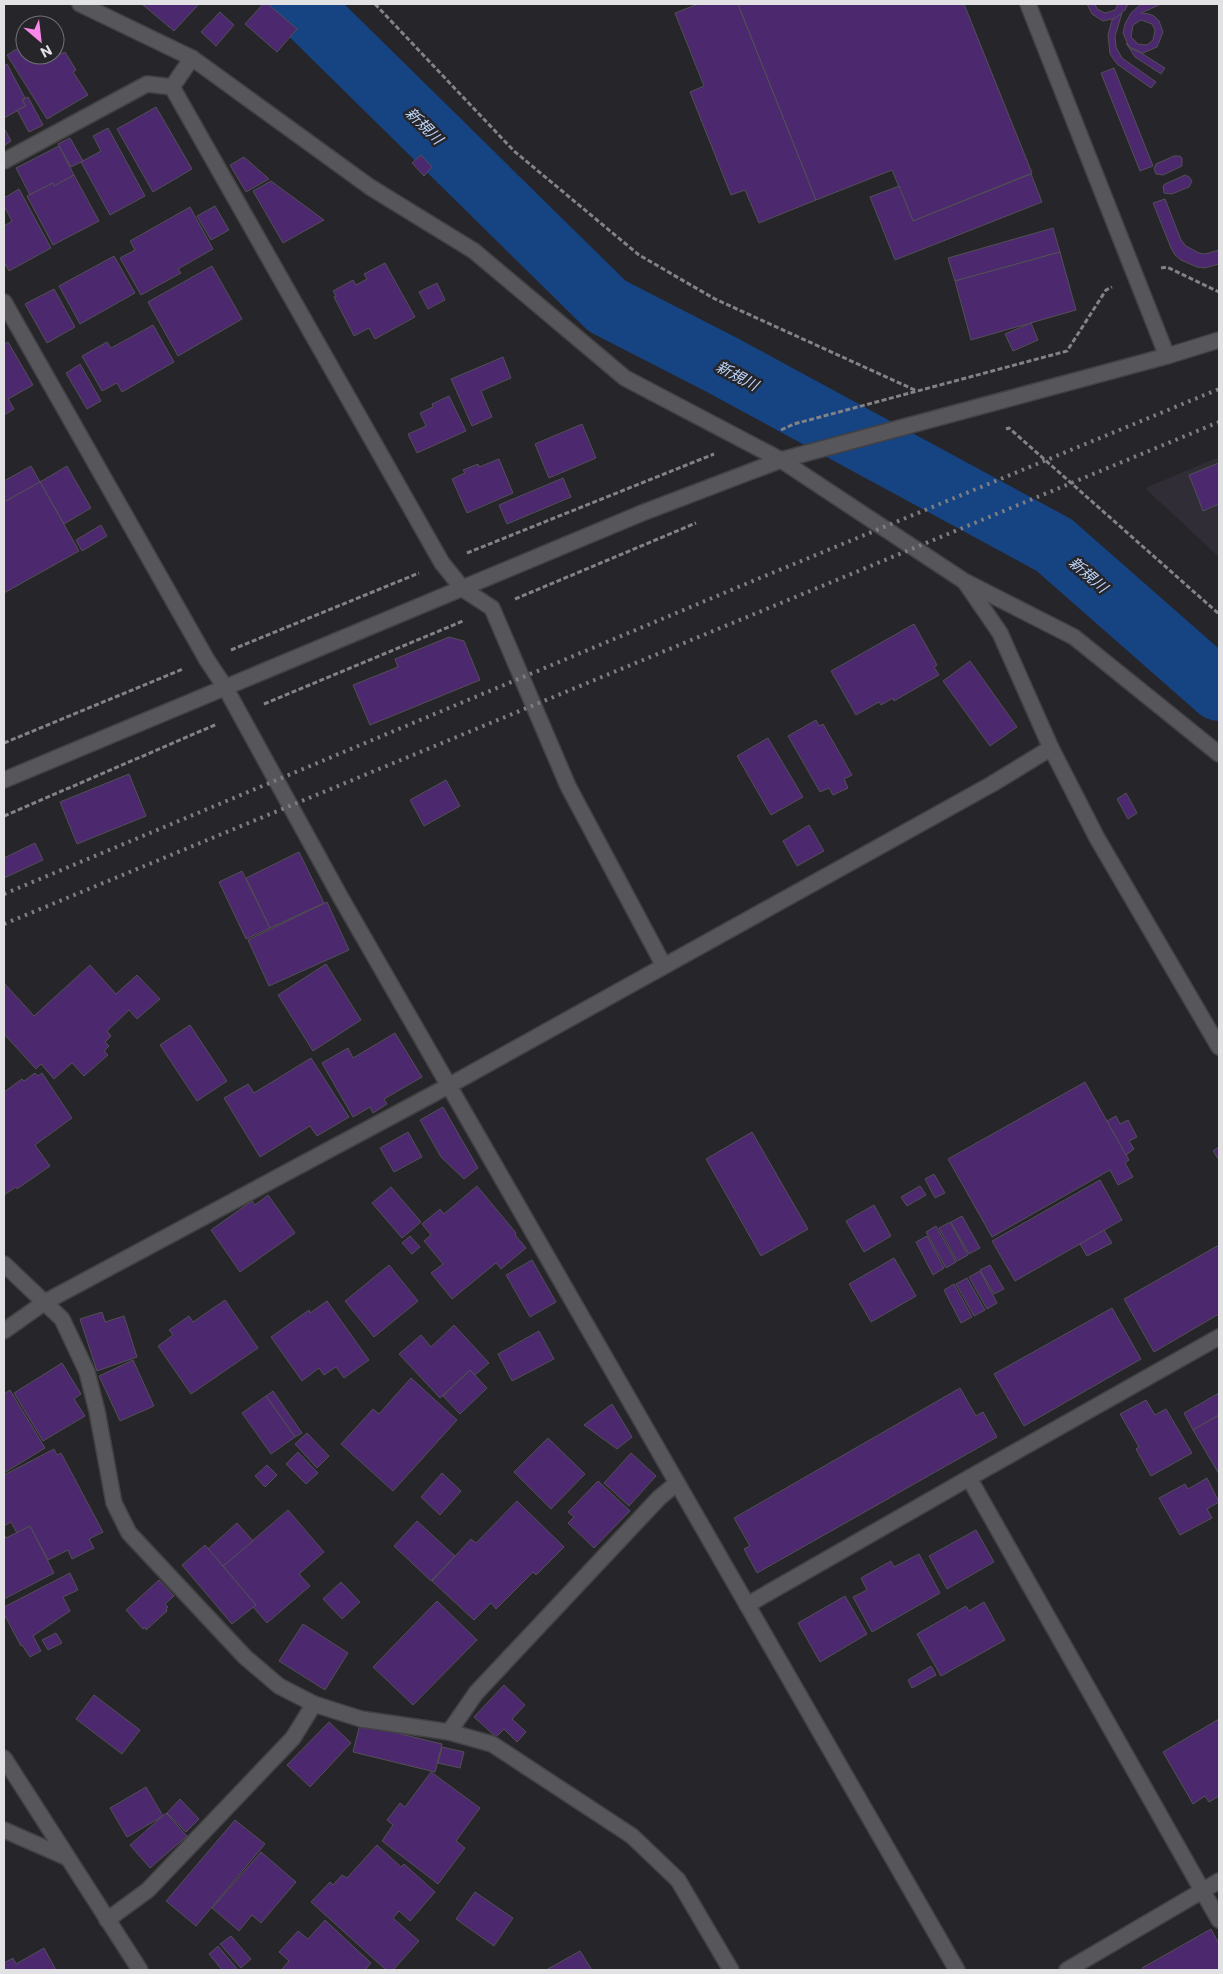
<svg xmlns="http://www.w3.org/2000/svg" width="1223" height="1974" viewBox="0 0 1223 1974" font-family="Commissioner,'Noto Sans JP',sans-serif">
<rect width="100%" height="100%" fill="#262529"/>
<!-- built -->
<path fill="#312d36" d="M1219 457V557L1145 488Z"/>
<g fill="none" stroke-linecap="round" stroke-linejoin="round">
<!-- river -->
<path stroke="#164382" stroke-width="62" d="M300 4 607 306 722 365 1054 545 1219 690"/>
</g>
<!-- building -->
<g fill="#4c296e" stroke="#525054" fill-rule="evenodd">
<path d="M142 4H199L174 31Z"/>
<path d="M263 4H268L297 29 277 52 245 24Z"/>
<path d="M698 4H738L816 200 759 223 745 190 731 195 690 92 704 86 675 13Z"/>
<path d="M738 4H964L1032 173 913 221 892 170 816 200Z"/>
<path d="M1087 4H1095L1097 9 1105 13 1115 10 1118 4H1128L1125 10 1116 18 1103 21 1092 14Z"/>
<path d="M1141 4H1161L1141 13 1149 14 1154 16 1159 21 1163 32 1157 47 1143 53 1129 47 1123 33 1125 24 1131 13ZM1141 20 1152 24 1155 30 1153 40 1147 45 1138 44 1131 37 1133 25Z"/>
<path d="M220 12 234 25 216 46 201 32Z"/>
<path d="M1122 13 1115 36 1116 47 1122 58 1156 82 1151 88 1117 64 1110 54 1108 35 1112 20Z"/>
<path d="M1126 43 1132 49 1141 53 1165 68 1161 74 1135 57Z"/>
<path d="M25 44V55H55L56 46 61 54 65 52 76 70 73 72 88 95 47 119 7 55Z"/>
<path d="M7 64 25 98 22 100 26 106 4 118V66Z"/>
<path d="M1114 68 1153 166 1140 171 1101 73Z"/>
<path d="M28 97 43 125 29 132 17 110 26 106 22 100Z"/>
<path d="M156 107 192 169 153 192 117 129Z"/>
<path d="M4 128 11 141 4 146Z"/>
<path d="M108 128 145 196 110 215 81 162 101 151 93 136Z"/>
<path d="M70 138 83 161 71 167 58 144Z"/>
<path d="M59 146 74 175 54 186 53 183 30 195 16 168Z"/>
<path d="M421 155 432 167 424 176 412 163Z"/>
<path d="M1174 156H1180L1182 158V166L1163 175 1156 174 1154 169 1156 164Z"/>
<path d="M244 157 269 179 246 192 230 165Z"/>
<path d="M1031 174 1042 202 895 260 870 197 899 186 913 221Z"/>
<path d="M74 175 99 221 53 245 27 196 53 183 54 186Z"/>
<path d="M1185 175 1189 177 1192 181 1189 187 1172 194 1164 193 1163 186 1165 184Z"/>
<path d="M271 181 324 220 283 243 253 191Z"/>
<path d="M19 189 51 248 9 271 4 262V226L12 221 4 206V198Z"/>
<path d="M1165 199 1181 240 1186 246 1199 253 1205 254 1219 250V264L1205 268 1197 267 1181 260 1175 255 1171 248 1153 203Z"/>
<path d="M215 206 229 230 211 240 197 216Z"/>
<path d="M190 207 213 249 178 269 181 273 141 295 120 258 135 250 130 241Z"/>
<path d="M1053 228 1060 252 955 281 948 258Z"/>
<path d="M1060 252 1076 310 971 340 955 281Z"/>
<path d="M114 256 135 293 80 324 59 286Z"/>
<path d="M385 263 415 317 375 339 369 328 354 336 334 297 336 296 333 291 353 280 356 285 367 279 364 274Z"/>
<path d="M212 266 242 319 178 356 148 302Z"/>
<path d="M437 283 445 300 428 309 419 292Z"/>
<path d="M54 289 75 327 47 343 25 304Z"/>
<path d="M1031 323 1038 340 1013 351 1005 334Z"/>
<path d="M153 325 174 362 122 392 117 383 102 391 82 356 107 342 111 348Z"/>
<path d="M8 342 33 385 8 399 14 409 4 415V344Z"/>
<path d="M503 357 511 378 481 391 492 417 472 426 451 379Z"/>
<path d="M80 364 101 401 87 409 66 373Z"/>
<path d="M449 396 466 431 417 453 408 434 426 426 420 413 433 407 432 404Z"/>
<path d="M582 424 596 458 549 478 535 444Z"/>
<path d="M499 459 513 493 467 513 452 479 465 473 463 470 478 464 479 467Z"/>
<path d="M1219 463V504L1203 511 1189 475Z"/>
<path d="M31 466 40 482 4 502V481Z"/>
<path d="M67 466 91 508 64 524 40 482Z"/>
<path d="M563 478 571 497 507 524 499 505Z"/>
<path d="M40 482 79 551 4 593V502Z"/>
<path d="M101 525 107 536 82 551 76 540Z"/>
<path d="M914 624 937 665 934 667 939 675 894 701 893 698 881 705 879 702 856 715 831 671Z"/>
<path d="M449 637 464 641 480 680 370 725 353 685 398 667 395 659Z"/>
<path d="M970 661 1017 727 990 746 943 681Z"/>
<path d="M816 720 819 726 823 724 852 775 844 779 848 788 833 795 829 788 820 792 788 736Z"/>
<path d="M768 738 803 797 771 815 737 756Z"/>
<path d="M129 774 146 816 77 844 60 802Z"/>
<path d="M446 780 460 806 424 826 410 800Z"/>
<path d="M1126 793 1137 813 1128 819 1117 799Z"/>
<path d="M809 825 824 851 797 866 783 841Z"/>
<path d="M35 843 43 860 4 878V858Z"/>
<path d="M299 852 324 903 270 928 246 878Z"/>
<path d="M242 871 270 928 246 939 219 882Z"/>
<path d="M327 902 349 950 269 986 248 940Z"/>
<path d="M326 964 361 1020 313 1051 278 995Z"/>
<path d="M90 965 116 994 137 975 160 999 137 1019 129 1010 107 1031 111 1036 105 1042 109 1046 104 1051 108 1055 84 1076 72 1063 54 1079 41 1064 36 1069 4 1034V983L34 1016Z"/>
<path d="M190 1025 227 1081 197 1101 160 1045Z"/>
<path d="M395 1033 422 1077 384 1099 387 1104 373 1113 370 1107 353 1117 322 1063 348 1048 353 1058Z"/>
<path d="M311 1058 349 1117 317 1136 310 1126 260 1157 224 1098 248 1084 254 1093Z"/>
<path d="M35 1073 38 1076 42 1073 72 1118 35 1145 50 1166 17 1189 16 1187 4 1195V1092L22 1079 24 1081Z"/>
<path d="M1085 1082 1129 1160 1125 1163 1133 1177 1118 1185 1110 1170 992 1237 948 1159Z"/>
<path d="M443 1107 478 1168 464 1179 441 1157 420 1120Z"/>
<path d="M1116 1116 1120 1124 1128 1120 1137 1137 1129 1141 1134 1149 1126 1155 1107 1121Z"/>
<path d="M408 1132 422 1157 394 1172 380 1148Z"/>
<path d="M752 1132 808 1229 761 1256 706 1159Z"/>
<path d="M1219 1147V1160L1213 1151Z"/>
<path d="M934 1174 945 1193 935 1198 925 1179Z"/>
<path d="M1100 1180 1122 1220 1015 1281 992 1241Z"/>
<path d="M477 1186 516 1233 515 1235 526 1248 501 1269 496 1263 452 1299 431 1273 443 1264 424 1241 431 1235 422 1224 440 1209 444 1214Z"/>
<path d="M920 1186 926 1195 907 1206 901 1197Z"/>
<path d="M391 1187 421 1222 402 1238 372 1203Z"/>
<path d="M268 1195 295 1233 240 1272 211 1230 252 1201 255 1205Z"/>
<path d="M874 1205 891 1236 864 1252 846 1221Z"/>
<path d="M962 1216 980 1248 969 1254 951 1222Z"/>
<path d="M950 1222 968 1255 957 1261 939 1228Z"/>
<path d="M936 1226 956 1262 946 1268 926 1232Z"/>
<path d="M1104 1230 1112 1243 1087 1256 1080 1244Z"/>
<path d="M410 1236 420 1247 412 1254 402 1243Z"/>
<path d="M927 1236 944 1268 933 1275 916 1242Z"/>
<path d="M1219 1245V1314L1154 1352 1124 1299Z"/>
<path d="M894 1258 916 1296 871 1322 849 1284Z"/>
<path d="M532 1260 556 1302 530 1317 506 1275Z"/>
<path d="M389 1265 418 1301 374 1337 345 1301Z"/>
<path d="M990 1265 1004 1289 994 1294 980 1270Z"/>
<path d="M980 1271 997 1303 987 1309 969 1277Z"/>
<path d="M967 1278 985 1310 974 1316 956 1284Z"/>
<path d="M954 1284 972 1317 961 1323 944 1290Z"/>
<path d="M225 1300 258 1348 191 1394 158 1346 173 1335 169 1330 189 1316 193 1322Z"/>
<path d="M327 1301 369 1360 344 1378 336 1367 324 1375 319 1368 302 1381 271 1337 309 1310 310 1313Z"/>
<path d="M1112 1308 1141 1359 1024 1426 994 1374Z"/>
<path d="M102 1312 105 1322 124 1316 137 1357 97 1371 80 1319Z"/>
<path d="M454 1325 489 1363 475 1375 470 1370 440 1398 399 1354 421 1335 431 1347Z"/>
<path d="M539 1331 554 1359 512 1381 498 1354Z"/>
<path d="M133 1360 154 1406 120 1421 99 1376Z"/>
<path d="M62 1363 81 1394 74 1399 85 1416 43 1441 14 1393Z"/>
<path d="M470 1370 487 1388 460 1414 443 1396Z"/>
<path d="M411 1378 457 1420 393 1491 341 1444 373 1409 379 1414Z"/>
<path d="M960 1388 976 1416 983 1412 997 1437 757 1573 744 1549 750 1546 734 1518Z"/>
<path d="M10 1390 45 1448 4 1473V1394Z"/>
<path d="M273 1391 302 1433 295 1437 266 1396Z"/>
<path d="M1219 1393V1415L1193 1430 1184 1413Z"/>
<path d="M266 1396 295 1437 271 1454 242 1413Z"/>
<path d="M1146 1400 1155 1415 1166 1409 1192 1453 1151 1476 1136 1449 1139 1447 1120 1414Z"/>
<path d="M612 1404 632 1437 617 1449 584 1425Z"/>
<path d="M1219 1415V1474L1193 1430Z"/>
<path d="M307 1433 329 1456 317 1468 295 1444Z"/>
<path d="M548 1438 585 1474 551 1509 514 1472Z"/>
<path d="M54 1449 57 1455 61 1453 103 1532 89 1539 94 1548 72 1559 68 1550 48 1560 30 1526 17 1533 11 1522 4 1526V1475Z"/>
<path d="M298 1452 318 1473 306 1484 286 1464Z"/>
<path d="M631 1453 656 1476 629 1506 604 1483Z"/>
<path d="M267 1465 277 1475 265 1487 255 1476Z"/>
<path d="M442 1473 461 1491 440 1515 421 1497Z"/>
<path d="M1207 1478 1219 1502 1207 1509 1212 1518 1180 1535 1159 1498 1185 1484 1188 1489Z"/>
<path d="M598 1481 630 1511 594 1548 568 1523 574 1517 568 1512Z"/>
<path d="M517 1501 564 1547 536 1575 533 1572 496 1609 491 1603 474 1620 432 1581 471 1539 476 1543Z"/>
<path d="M288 1510 324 1552 299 1574 310 1586 267 1623 253 1607 256 1605 223 1566Z"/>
<path d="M417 1521 455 1556 431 1581 394 1546Z"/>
<path d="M237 1523 253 1541 223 1566 208 1549Z"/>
<path d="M30 1526 54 1573 4 1599V1534L6 1538Z"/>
<path d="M976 1530 994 1562 947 1589 929 1556Z"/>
<path d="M205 1545 256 1605 232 1624 182 1565Z"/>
<path d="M919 1554 940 1593 872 1632 853 1597 867 1590 861 1578 891 1561 894 1567Z"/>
<path d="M70 1573 78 1590 63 1597 70 1611 33 1636 41 1651 30 1657 22 1645 21 1646 4 1614V1607Z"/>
<path d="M159 1580 174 1596 165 1604 168 1607 166 1609 167 1611 146 1630 145 1627 143 1629 126 1610Z"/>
<path d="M341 1582 360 1602 342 1619 323 1599Z"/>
<path d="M845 1596 867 1634 820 1662 798 1623Z"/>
<path d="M437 1601 477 1640 413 1705 373 1667Z"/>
<path d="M984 1602 1005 1640 941 1676 917 1634 966 1606 969 1611Z"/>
<path d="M303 1624 348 1653 325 1690 279 1661Z"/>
<path d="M56 1633 62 1643 48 1650 42 1640Z"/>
<path d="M931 1666 936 1675 912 1688 908 1680Z"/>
<path d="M504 1685 525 1705 512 1719 526 1732 517 1742 504 1729 496 1737 474 1717Z"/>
<path d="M94 1695 140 1730 122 1754 76 1719Z"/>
<path d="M1219 1719V1796L1209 1802 1205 1796 1193 1804 1163 1752Z"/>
<path d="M329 1722 351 1743 310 1787 287 1765Z"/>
<path d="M360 1724 442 1744 435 1772 353 1752Z"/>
<path d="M442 1747 464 1752 460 1768 438 1763Z"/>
<path d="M431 1772 480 1808 456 1841 465 1848 438 1884 382 1841 393 1825 387 1820 400 1803 405 1807Z"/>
<path d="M146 1787 163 1816 127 1837 110 1808Z"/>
<path d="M180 1799 199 1819 186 1832 167 1813Z"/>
<path d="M166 1813 187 1836 150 1868 130 1845Z"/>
<path d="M235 1820 265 1844 196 1926 166 1901Z"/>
<path d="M377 1845 401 1867 404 1864 435 1892 410 1921 399 1911 393 1918 419 1941 393 1970H386L311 1902 330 1882 333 1885 342 1875 347 1878Z"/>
<path d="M261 1852 296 1882 261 1923 252 1915 239 1931 212 1908Z"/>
<path d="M475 1892 513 1918 494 1946 456 1919Z"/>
<path d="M325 1920 371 1963 365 1970H281L289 1961 279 1952 298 1931 308 1939Z"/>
<path d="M1211 1929 1219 1944V1970H1143L1142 1968Z"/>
<path d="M231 1936 251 1959 241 1968 220 1944Z"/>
<path d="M218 1946 238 1970H222L209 1954Z"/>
<path d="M44 1948 56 1970H4V1963L13 1958 16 1964Z"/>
<path d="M580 1951 592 1970H546Z"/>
</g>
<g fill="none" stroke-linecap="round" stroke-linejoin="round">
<!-- minor casing -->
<g stroke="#424144" stroke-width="18">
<g id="minor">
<path d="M80 4 192 58 370 187 474 251 625 378 781 460 964 581 1074 637 1219 754"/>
<path d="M1028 4 1167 356"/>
<path d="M172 87 192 58"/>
<path d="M4 161 147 84 172 87 442 563 463 589 492 608 568 786 664 966"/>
<path d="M4 302 207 660 225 687 341 898 957 1970"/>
<path d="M965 582 1000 633 1051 748 1097 838 1219 1047"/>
<path d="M4 780 642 513 781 460 1167 356 1219 340"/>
<path d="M4 1264 62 1319 87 1372 97 1411 114 1503 129 1533 245 1657 279 1686 314 1704 361 1719 449 1732 492 1744 632 1836 678 1880 731 1970"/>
<path d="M4 1331 45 1302 450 1085 992 784 1051 748"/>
<path d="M969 1478 1219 1337"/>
<path d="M747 1605 969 1478 1219 1920"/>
<path d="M449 1732 476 1693 659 1498 677 1483"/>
<path d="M4 1758 140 1970"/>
<path d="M4 1830 68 1858"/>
<path d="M107 1920 148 1890 293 1738 314 1704"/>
<path d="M1067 1970 1219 1881"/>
</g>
</g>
<!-- path -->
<g stroke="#838286" stroke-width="3" stroke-dasharray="5 2.5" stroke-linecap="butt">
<path d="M375 4 514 151 639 255 715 299 917 391"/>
<path d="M1161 268 1167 267 1219 292"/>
<path d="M1006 429 1009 428 1219 614"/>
<path d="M781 430 794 424 1067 351 1106 290 1112 287"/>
<path d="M467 553 714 454"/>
<path d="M515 599 696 523"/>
<path d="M231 650 419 573"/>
<path d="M264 704 463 621"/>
<path d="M4 743 183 669"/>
<path d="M4 816 217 724"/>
</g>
<!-- minor -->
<use href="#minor" stroke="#57565a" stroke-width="15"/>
<!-- rail -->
<g stroke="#7e7d80" stroke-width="4" stroke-dasharray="2.5 5" stroke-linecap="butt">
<path d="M4 894 760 578 1219 389"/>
<path d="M4 924 1219 422"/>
</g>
</g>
<g text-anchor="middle" stroke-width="5" stroke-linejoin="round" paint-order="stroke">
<!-- water labels -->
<g font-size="15" font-style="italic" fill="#bdd6fc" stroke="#262529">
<text transform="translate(424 126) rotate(45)" y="5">新規川</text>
<text transform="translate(737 376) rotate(28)" y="5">新規川</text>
<text transform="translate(1088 575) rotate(41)" y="5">新規川</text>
</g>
</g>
<!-- border -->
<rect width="1223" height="1974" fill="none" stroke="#e2e1e4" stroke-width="10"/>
<!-- north arrow -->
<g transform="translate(40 40) rotate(152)"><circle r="24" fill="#262529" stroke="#717074"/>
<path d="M0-4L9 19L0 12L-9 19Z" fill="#f888ea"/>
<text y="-8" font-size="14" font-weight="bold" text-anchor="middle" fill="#e2e1e4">N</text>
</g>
</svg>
